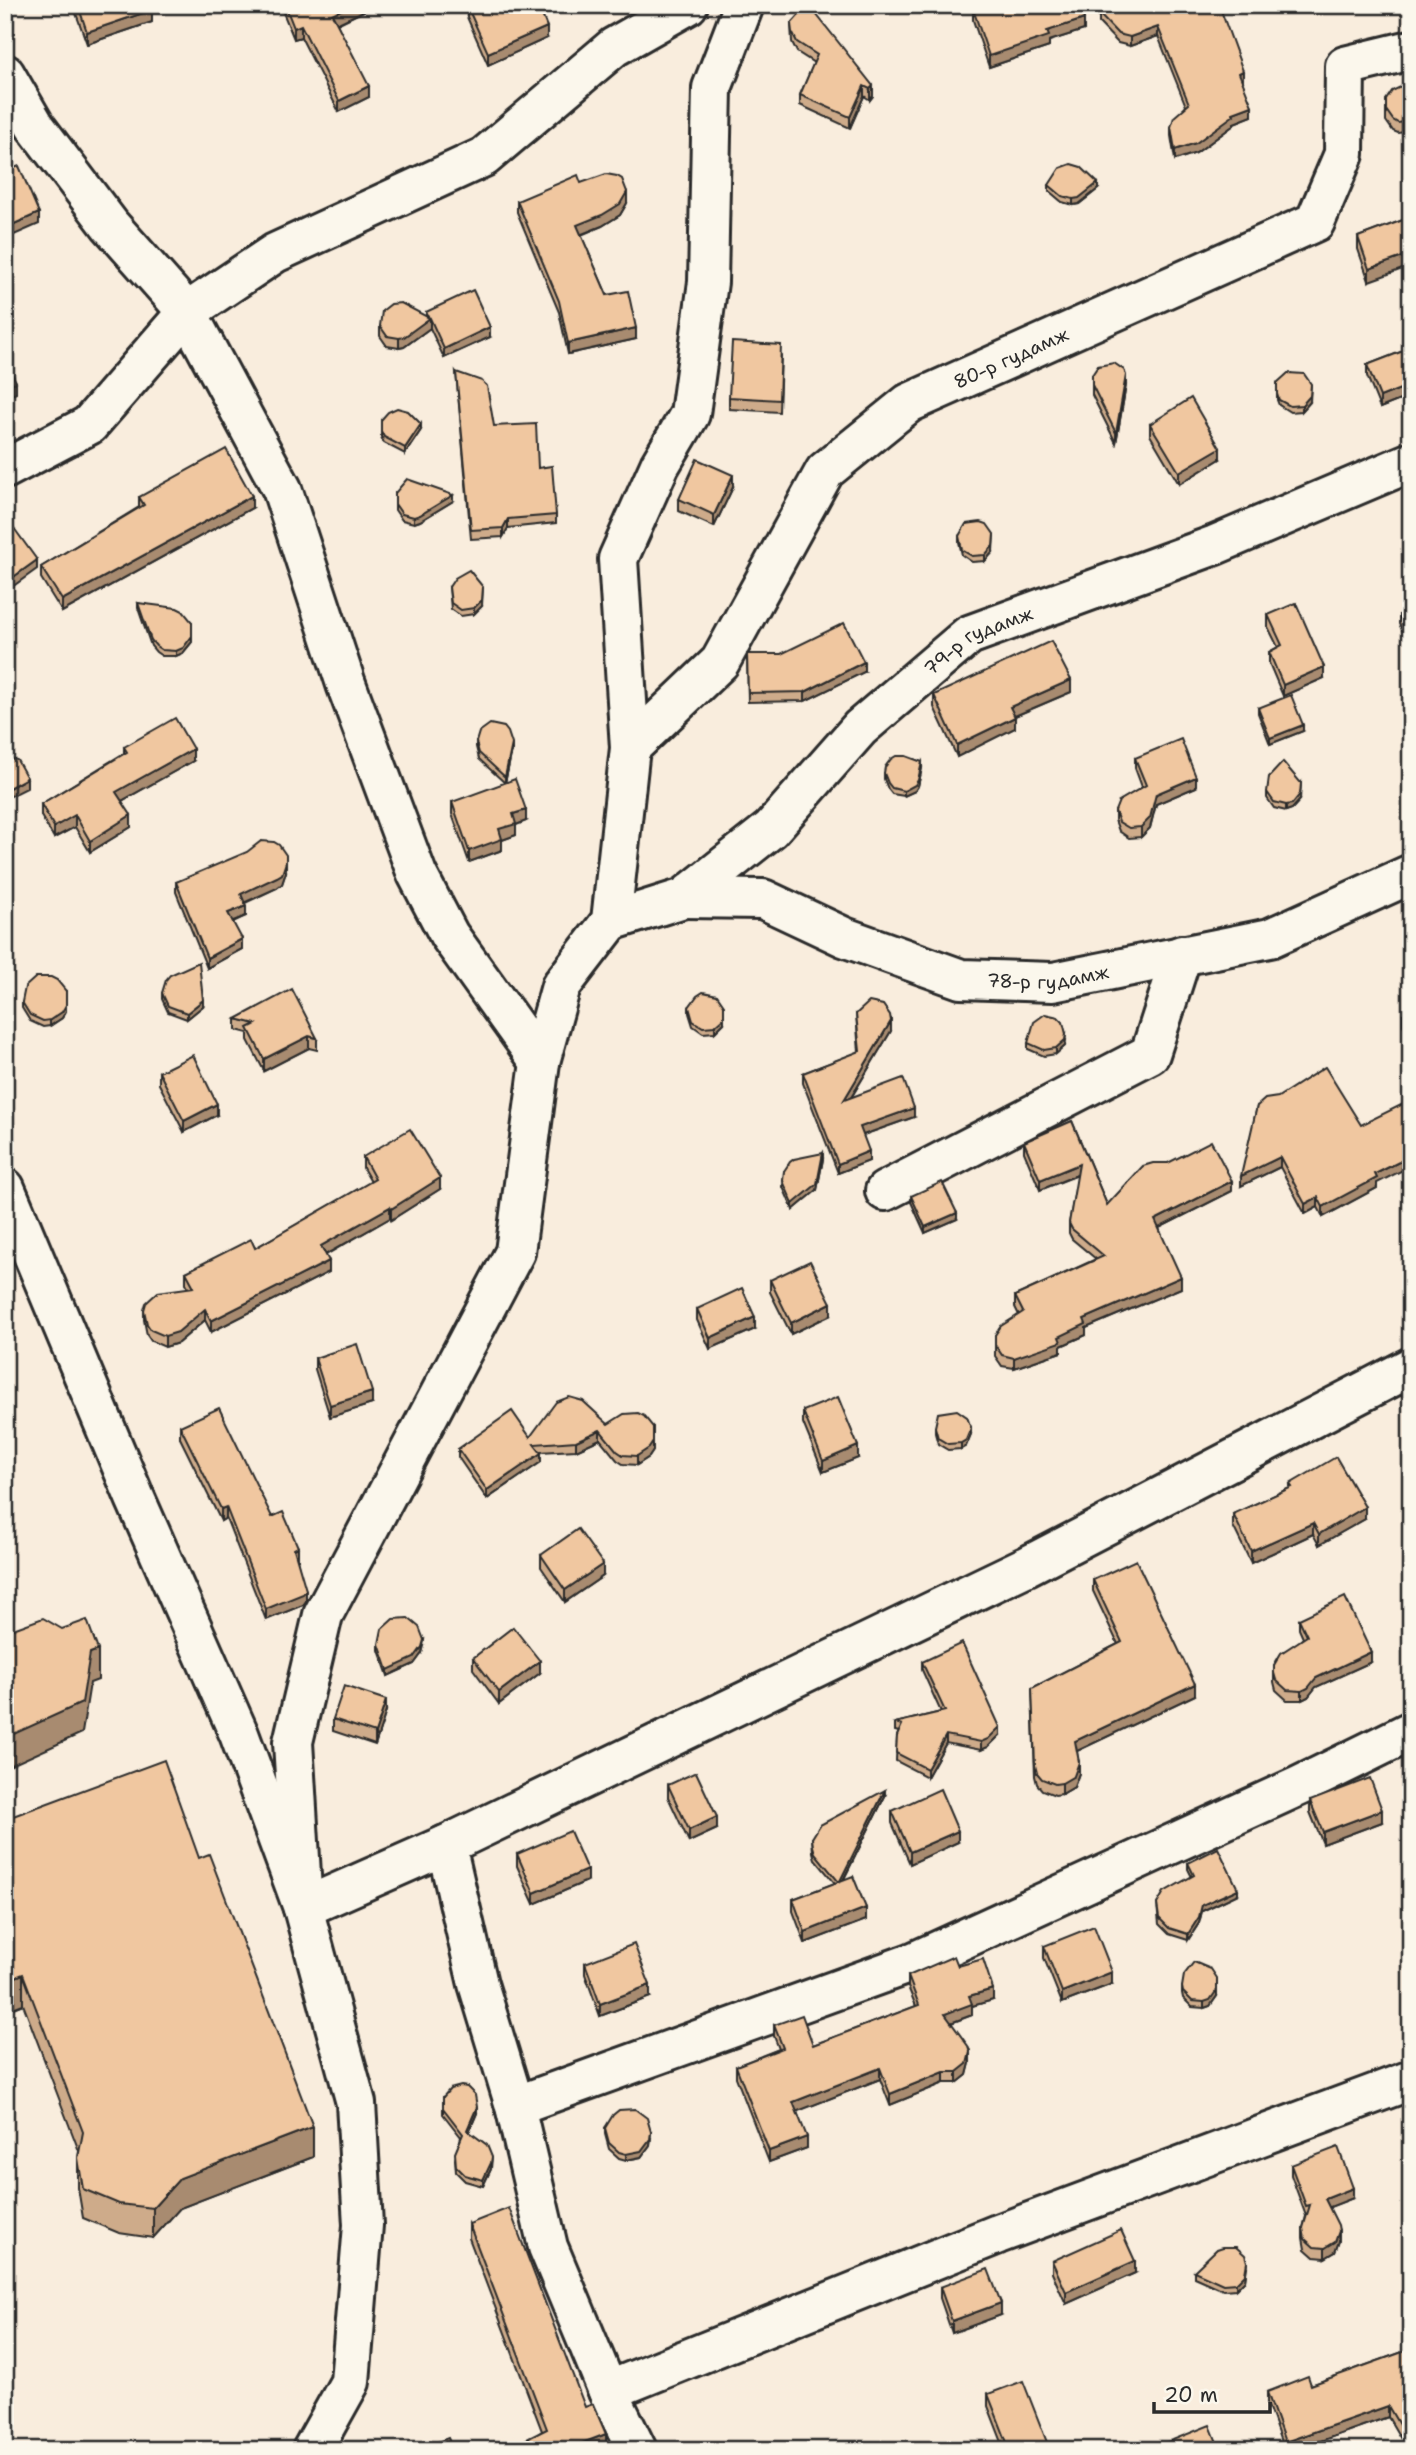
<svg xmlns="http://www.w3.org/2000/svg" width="1416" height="2455" viewBox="0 0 1416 2455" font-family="'Shantell Sans',sans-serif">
<rect width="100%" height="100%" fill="#f9eddd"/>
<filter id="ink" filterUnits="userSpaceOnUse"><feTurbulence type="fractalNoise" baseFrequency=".0143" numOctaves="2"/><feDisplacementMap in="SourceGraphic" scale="14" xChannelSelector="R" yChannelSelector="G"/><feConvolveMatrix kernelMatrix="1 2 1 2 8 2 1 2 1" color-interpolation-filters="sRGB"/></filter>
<g filter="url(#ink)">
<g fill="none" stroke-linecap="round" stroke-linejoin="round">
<!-- minor casing -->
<g stroke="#2b2b2b" stroke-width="44">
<g id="minor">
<path d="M5 74 35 126 110 225 187 312 282 489 346 684 417 874 449 935 540 1062"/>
<path d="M5 469 89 425 187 312 275 253 484 157 614 47 688 5"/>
<path id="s1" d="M630 748 720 662 825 471 909 403 1315 222 1344 154 1345 66 1411 50"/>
<path id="s2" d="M684 898 763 899 844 937 961 979 1053 982 1270 938 1411 874"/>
<path id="s3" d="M611 921 684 898 771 829 860 728 969 635 1215 545 1411 462"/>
<path d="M5 1188 135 1498 239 1734 303 1908 446 1845 1027 1566 1411 1367"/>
<path d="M885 1191 1150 1054 1182 955"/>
<path d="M446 1845 478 1984 515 2106 548 2247 608 2391 637 2450"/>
<path d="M515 2106 911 1963 1299 1786 1411 1731"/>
<path d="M608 2391 998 2234 1411 2080"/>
<path d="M312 2450 350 2382 363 2225 356 2103 303 1908 293 1742 323 1615 515 1252 540 1062 561 986 611 921 630 748 618 559 660 465 690 414 708 282 712 88 744 5"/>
</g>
</g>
<!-- minor -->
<use href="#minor" stroke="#fbf7ec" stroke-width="38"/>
</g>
<!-- wall -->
<g fill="#ceab8a" stroke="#2b2b2b" stroke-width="2">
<path d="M73 5H150L152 22 87 44Z"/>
<path d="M280 5H376L337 24 369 97 339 112 301 37 294 39Z"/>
<path d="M983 5H1080L1084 30 1049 41V47L989 67 973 20V9Z"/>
<path d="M1219 5 1243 81H1242L1252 116 1234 123V125L1196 153 1175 160 1171 136V127L1186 106 1158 36 1130 46 1118 43 1099 23V14Z"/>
<path d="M467 6 547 38 488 65 467 17Z"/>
<path d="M791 24 873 86V96L870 100 864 96 850 128 800 105V95L814 63 797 52 792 42Z"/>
<path d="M1411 82V131L1398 133 1393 131 1386 121V100Z"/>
<path d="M581 183 627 203 620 215 602 226 581 235 607 295 636 339 568 354 559 312 517 212V201Z"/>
<path d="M1049 185 1098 189 1079 204 1073 205 1062 202 1049 191Z"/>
<path d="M1403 220 1369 281 1358 249V237Z"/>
<path d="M426 312 490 337 444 358 430 328 404 347 399 348 387 346 380 336V326L426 316Z"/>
<path d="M1411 348V413L1405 398 1380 408 1367 376V365Z"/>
<path d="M781 356 779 412 729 409V397Z"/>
<path d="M456 372 494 426 538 468 556 515V523L508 528 503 537 471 539Z"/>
<path d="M1092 375 1126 385 1116 443 1092 395Z"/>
<path d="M1277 383 1310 402 1302 411 1290 412 1279 405 1277 400Z"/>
<path d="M381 420 421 430 405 454 384 443 381 437Z"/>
<path d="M1150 424 1220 459 1179 484 1150 435Z"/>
<path d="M733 487 714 527 679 511V499Z"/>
<path d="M395 493 453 501 420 521 414 523 402 520 395 510Z"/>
<path d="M139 497 252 508 62 612 41 578V567L139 507Z"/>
<path d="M959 536 993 552 985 561 972 562 962 555 959 542Z"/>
<path d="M449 587 482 606 474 614 461 616 451 609Z"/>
<path d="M138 603 192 622V642L183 653 176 656H162L156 652 151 646 138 608Z"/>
<path d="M1411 609V647L1399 624V615Z"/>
<path d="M1268 615 1324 678 1283 696 1269 663V652L1278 647 1268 627Z"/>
<path d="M747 654 864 672 805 701 748 702Z"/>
<path d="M1071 692 1015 716V728L957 757 934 707V695Z"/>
<path d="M1258 708 1303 731 1270 744 1258 713Z"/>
<path d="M476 742 512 750 505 783 479 759 476 747Z"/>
<path d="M124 747 193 761 122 801 131 827 90 852 75 827 54 838 41 816V804L124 753Z"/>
<path d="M1135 758 1196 787 1156 804 1150 828 1141 837 1129 838 1119 831 1115 820V811L1142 787 1135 768Z"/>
<path d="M922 768 918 786 915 791 904 796 892 794 888 789 884 779V773Z"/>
<path d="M1267 792 1300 800 1292 809 1286 811 1274 808 1267 798Z"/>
<path d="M452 802 526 821 516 825V835L502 840V850L469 862 452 814Z"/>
<path d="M286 872 282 884 277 888 245 903 246 916 233 922 242 949 207 968 176 892V882Z"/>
<path d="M66 991V1011L62 1018 50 1026 43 1027 30 1021 22 1008V1002Z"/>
<path d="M162 993 203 1006 187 1019 168 1012 162 999Z"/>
<path d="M689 1007 724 1023 715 1032 703 1033 693 1026 689 1013Z"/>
<path d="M1411 1010V1038L1403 1025V1014Z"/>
<path d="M856 1014 891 1031 851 1098 914 1117 863 1135 869 1161 838 1173 803 1083V1073L859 1052Z"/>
<path d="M236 1019 317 1038V1050L309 1048 264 1071 248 1040V1033L236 1030Z"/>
<path d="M1066 1040 1065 1046 1056 1054 1044 1056 1028 1049V1043Z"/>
<path d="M159 1072 217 1115 184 1132 159 1084Z"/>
<path d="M1257 1106 1361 1125 1377 1183V1188L1323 1217 1318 1207 1305 1214 1280 1167 1241 1186Z"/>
<path d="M1072 1121 1107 1205 1232 1191 1159 1228 1181 1288 1086 1328V1335L1061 1346V1352L1014 1368 1002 1366 995 1356V1335L1019 1315 1015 1307V1296L1096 1259 1072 1239 1069 1233V1223L1078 1175 1040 1190 1024 1152V1142Z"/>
<path d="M363 1157 440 1189 391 1220 390 1218 326 1255 329 1272 211 1332 205 1320 178 1343 165 1347 151 1341 147 1335 144 1320V1310L189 1288 186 1283V1272L255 1248 371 1182 363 1168Z"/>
<path d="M823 1159 817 1190 793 1210 783 1187 784 1171Z"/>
<path d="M911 1196 957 1219 925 1233 911 1202Z"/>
<path d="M770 1280 831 1315 791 1334 770 1292Z"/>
<path d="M697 1309 755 1329 710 1349 697 1320Z"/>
<path d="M315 1358 372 1404 330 1417 315 1369Z"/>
<path d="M803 1411 858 1458 823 1472 803 1423Z"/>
<path d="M608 1424 653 1427V1451L649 1457 637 1465 623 1464 617 1460 600 1439 576 1450 540 1452 541 1462 487 1499 458 1457V1449Z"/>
<path d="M180 1426 272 1517 298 1559H297L306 1601 303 1605 266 1620 226 1518 221 1521 180 1438Z"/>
<path d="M935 1427 971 1434 966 1446 961 1449 948 1450 938 1444 935 1433Z"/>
<path d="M1290 1484 1365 1519 1319 1545 1313 1534 1251 1563 1233 1526V1514L1290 1488Z"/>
<path d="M541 1555 603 1576 565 1602 541 1567Z"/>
<path d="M1093 1580 1195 1695 1077 1751 1079 1773 1074 1787 1062 1794 1055 1795 1042 1790 1037 1784 1035 1776 1032 1688 1118 1644 1093 1591Z"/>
<path d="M1299 1619 1371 1662 1316 1687 1308 1697 1302 1700H1287L1276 1690 1274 1682V1665L1303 1638 1299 1629Z"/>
<path d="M379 1644 424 1646 422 1653 414 1664 388 1676 379 1650Z"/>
<path d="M473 1658 540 1673 499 1704 473 1669Z"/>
<path d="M922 1662 1000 1735 988 1747 981 1750 946 1743 927 1777 896 1761 897 1736 899 1732 895 1731V1723L941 1712 922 1670Z"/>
<path d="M386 1711 375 1745 333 1731V1719Z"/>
<path d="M668 1785 717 1829 689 1842 668 1797Z"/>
<path d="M885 1796 844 1879 866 1920 805 1943 793 1911V1899L835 1883 815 1859 813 1852 812 1838Z"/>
<path d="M1310 1801 1382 1822 1323 1844 1310 1812Z"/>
<path d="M892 1811 958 1842 910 1864 892 1823Z"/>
<path d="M5 1819 199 1858 313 2157 180 2208 153 2238 119 2233 83 2218 78 2188V2158L79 2151 23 2004 5 2011Z"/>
<path d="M517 1854 587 1881 534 1904 517 1866Z"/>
<path d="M1188 1863 1238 1894 1202 1911 1199 1923 1188 1940 1169 1934 1159 1924 1157 1904 1192 1877 1188 1869Z"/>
<path d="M1044 1946 1112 1984 1062 2003 1044 1958Z"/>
<path d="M585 1963 650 1997 600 2016 585 1974Z"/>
<path d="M958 1966 993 2000 972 2006V2015L951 2023 970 2063 967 2075 957 2083H944L890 2105 880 2079 797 2111 807 2148 769 2162 736 2077V2066L779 2049 774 2036V2025L813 2045 916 2006 908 1987V1976Z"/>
<path d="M1182 1987 1217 1996 1210 2006 1204 2008 1192 2007 1183 1998 1182 1993Z"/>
<path d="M443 2097 477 2113 469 2132 491 2169 483 2186 465 2181 456 2172 455 2159 461 2137 443 2114Z"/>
<path d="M605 2128 651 2138 650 2145 641 2157 626 2160 619 2158 609 2149 605 2134Z"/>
<path d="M1291 2165 1353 2198 1329 2207 1339 2241 1335 2252 1325 2258 1314 2257 1305 2249 1303 2238V2228L1306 2216 1291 2175Z"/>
<path d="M469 2224 585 2407 606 2449 603 2450H515L542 2431 469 2238Z"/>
<path d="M1052 2261 1135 2273 1066 2304 1052 2273Z"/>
<path d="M1247 2267 1245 2280 1236 2289 1223 2290 1194 2277V2271Z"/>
<path d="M940 2287 1001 2315 952 2333 940 2298Z"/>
<path d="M1411 2349V2450L1405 2446 1388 2417 1295 2450H1284L1267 2403V2392L1311 2385Z"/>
<path d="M988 2394 1050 2450H1005L988 2406Z"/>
</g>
<!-- shaded-wall -->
<g fill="#a88b70" stroke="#2b2b2b" stroke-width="2">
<path d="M351 5H376L332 26V14Z"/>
<path d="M152 10V22L87 44V32Z"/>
<path d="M1084 19V30L1049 41V47L989 67V56L1047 31Z"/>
<path d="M301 25V37L294 39V28Z"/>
<path d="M547 27V38L488 65V53Z"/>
<path d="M1158 27V36L1130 46V37Z"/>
<path d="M1243 71V81L1239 82V73Z"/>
<path d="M369 86V97L339 112V101Z"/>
<path d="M864 86V96L850 128V117Z"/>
<path d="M873 86V96L870 100V89Z"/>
<path d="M1252 106V116L1234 123V125L1196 153 1175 160V150L1233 113Z"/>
<path d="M1098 183V189L1079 204 1073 205V199Z"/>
<path d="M627 192V203L620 215 602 226 577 236V225Z"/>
<path d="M39 213V224L5 239V228Z"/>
<path d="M1411 254V266L1369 281V269Z"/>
<path d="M430 318V328L404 347 399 348V338Z"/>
<path d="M490 327V337L444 358V349Z"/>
<path d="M636 328V339L568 354V343Z"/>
<path d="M1126 375V385L1116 443V433Z"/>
<path d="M16 382V393L5 398V386Z"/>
<path d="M1311 384 1310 402 1302 411V405Z"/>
<path d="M1405 387V398L1380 408V397Z"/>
<path d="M421 424V430L405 454V448Z"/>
<path d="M1220 448V459L1179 484V472Z"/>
<path d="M733 475V487L714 527V515Z"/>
<path d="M453 495V501L420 521 414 523V517Z"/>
<path d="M252 496V508L62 612V600Z"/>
<path d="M508 519V528L503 537V528Z"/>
<path d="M994 534 993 552 985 561V555Z"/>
<path d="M37 560V569L5 592V583Z"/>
<path d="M483 587 482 606 474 614V608Z"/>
<path d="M192 636V642L183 653 176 656V651Z"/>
<path d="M864 662V672L805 701V692Z"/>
<path d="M1324 667V678L1283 696V685Z"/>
<path d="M1071 680V692L1010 718V707Z"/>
<path d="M1015 717V728L957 757V745Z"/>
<path d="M1303 725V731L1270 744V738Z"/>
<path d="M512 744V750L505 783V777Z"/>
<path d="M193 749V761L116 804V792Z"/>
<path d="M922 762V768L918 786 915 791 904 796V791Z"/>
<path d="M1196 777V787L1156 804 1150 828 1141 837V827L1156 794Z"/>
<path d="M27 778V788L5 799V790Z"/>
<path d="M1301 783 1300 800 1292 809 1286 811V805Z"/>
<path d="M526 810V821L516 825V835L502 840V850L469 862V851L499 829 513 814Z"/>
<path d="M75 815V827L54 838V827Z"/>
<path d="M131 815V827L90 852V841Z"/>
<path d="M286 862V872L282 884 277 888 241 904V894Z"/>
<path d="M246 906V916L228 923V913Z"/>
<path d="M242 939V949L207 968V958Z"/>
<path d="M203 1000V1006L187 1019V1013Z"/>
<path d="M66 1005V1011L62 1018 50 1026V1020Z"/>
<path d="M724 1005V1023L715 1032V1026Z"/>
<path d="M891 1021V1031L844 1109V1100Z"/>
<path d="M1066 1034 1065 1046 1056 1054V1048Z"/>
<path d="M309 1036V1048L264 1071V1059Z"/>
<path d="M217 1104V1115L184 1132V1121Z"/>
<path d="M914 1108V1117L860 1136V1127Z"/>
<path d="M869 1151V1161L838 1173V1164Z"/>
<path d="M823 1153V1159L817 1190 793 1210V1204Z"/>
<path d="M1411 1156V1166L1377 1183V1188L1323 1217V1207L1375 1174Z"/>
<path d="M1280 1157V1167L1241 1186V1176Z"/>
<path d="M1079 1164V1174L1040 1190V1180Z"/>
<path d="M440 1178V1189L391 1220V1209Z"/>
<path d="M1232 1181V1191L1155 1230V1220Z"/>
<path d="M1318 1197V1207L1305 1214V1204Z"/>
<path d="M390 1207V1218L321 1257V1246Z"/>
<path d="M957 1213V1219L925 1233V1227Z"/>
<path d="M329 1261V1272L211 1332V1321Z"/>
<path d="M1181 1277V1288L1086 1328V1335L1061 1346V1352L1014 1368V1358L1059 1337 1084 1319Z"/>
<path d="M831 1303V1315L791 1334V1323Z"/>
<path d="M205 1309V1320L178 1343 165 1347V1336Z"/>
<path d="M755 1317V1329L710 1349V1338Z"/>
<path d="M372 1392V1404L330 1417V1405Z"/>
<path d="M971 1428V1434L966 1446 961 1449V1443Z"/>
<path d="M600 1430V1439L576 1450V1441Z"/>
<path d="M653 1442V1451L649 1457 637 1465V1456Z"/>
<path d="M858 1446V1458L823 1472V1461Z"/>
<path d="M541 1453V1462L487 1499V1490Z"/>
<path d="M226 1507V1518L221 1521V1509Z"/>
<path d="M1365 1507V1519L1319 1545V1534Z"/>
<path d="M1313 1523V1534L1251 1563V1551Z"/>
<path d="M298 1547V1559L294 1561V1549Z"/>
<path d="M603 1564V1576L565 1602V1590Z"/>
<path d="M306 1590V1601L303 1605 266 1620V1609Z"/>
<path d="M424 1640 422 1653 414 1664 388 1676V1670Z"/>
<path d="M98 1650V1680L90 1683 82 1733 5 1768V1738L90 1653Z"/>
<path d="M1371 1652V1662L1316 1687 1308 1697 1302 1700V1691L1316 1678Z"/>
<path d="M540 1661V1673L499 1704V1692Z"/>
<path d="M1195 1684V1695L1075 1752V1741Z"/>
<path d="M386 1700V1711L375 1745V1733Z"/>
<path d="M1000 1727V1735L988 1747 981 1750V1742Z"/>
<path d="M946 1735V1743L927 1777V1769Z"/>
<path d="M1079 1762V1773L1074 1787 1062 1794V1783Z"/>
<path d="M885 1790V1796L839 1888V1882Z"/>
<path d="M1382 1810V1822L1323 1844V1832Z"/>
<path d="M717 1817V1829L689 1842V1830Z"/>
<path d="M958 1831V1842L910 1864V1852Z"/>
<path d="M587 1870V1881L534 1904V1893Z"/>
<path d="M1238 1889V1894L1202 1911 1199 1923 1188 1940V1934L1202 1905Z"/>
<path d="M866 1908V1920L805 1943V1932Z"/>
<path d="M1112 1972V1984L1062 2003V1992Z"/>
<path d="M23 1974V2004L5 2011V1981Z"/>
<path d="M650 1985V1997L600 2016V2004Z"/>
<path d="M993 1989V2000L972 2006V2015L945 2025V2014L969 1996Z"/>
<path d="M1217 1990V1996L1210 2006 1204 2008V2002Z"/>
<path d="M970 2052V2063L967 2075 957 2083V2072Z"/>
<path d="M880 2068V2079L793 2113V2102Z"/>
<path d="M944 2072V2083L890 2105V2094Z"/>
<path d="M477 2107V2113L467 2136V2130Z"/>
<path d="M313 2127V2157L180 2208 153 2238V2208L180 2178Z"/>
<path d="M651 2132 650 2145 641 2157 626 2160V2154Z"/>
<path d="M807 2137V2148L769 2162V2151Z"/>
<path d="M492 2157 491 2169 483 2186V2180Z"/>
<path d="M1353 2188V2198L1325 2209V2199Z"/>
<path d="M1339 2231V2241L1335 2252 1325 2258V2248Z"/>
<path d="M1135 2261V2273L1066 2304V2292Z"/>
<path d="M1247 2262 1245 2280 1236 2289V2283Z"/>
<path d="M1001 2303V2315L952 2333V2321Z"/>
<path d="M10 2317V2340L5 2342V2319Z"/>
<path d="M1388 2406V2417L1295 2450H1285V2442Z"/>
<path d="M606 2434V2449L603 2450H564Z"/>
</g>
<!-- building -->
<g fill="#f0c7a0" stroke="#2b2b2b" stroke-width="2">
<path d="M78 5H150L152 10 87 32Z"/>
<path d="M285 5H351L332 14 369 86 339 101 301 25 294 28Z"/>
<path d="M468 5H538L547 27 488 53 467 6Z"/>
<path d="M985 5H1080L1084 19 1047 31 1049 36 989 56 973 9Z"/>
<path d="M1116 5H1219L1243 71 1239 73 1252 106 1233 113 1234 115 1196 143 1175 150 1171 127 1174 117 1189 104 1158 27 1130 37 1118 34 1099 14Z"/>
<path d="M808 11 816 14 873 86 870 89 864 86 850 117 800 95 817 55 797 42 792 32 791 24 800 14Z"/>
<path d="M1411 82V121L1398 123 1393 120 1386 110V100L1392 91Z"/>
<path d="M1071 164 1081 167 1098 183 1079 198 1073 199 1062 196 1049 185 1060 168Z"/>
<path d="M19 166 39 213 5 228V172Z"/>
<path d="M606 174 617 176 622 179 627 192 620 204 602 215 577 225 607 295 628 291 636 328 568 343 559 301 517 201 578 175 581 183Z"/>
<path d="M1403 220 1411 240V254L1369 269 1358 237Z"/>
<path d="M473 290 490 327 444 349 430 318 404 337 399 338 387 336 380 326 382 311 391 304 401 303 429 318 426 312Z"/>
<path d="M732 342 781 345 779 400 729 397Z"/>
<path d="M1411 348V401L1405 387 1380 397 1367 365Z"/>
<path d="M5 357 16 382 5 386Z"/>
<path d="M1114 363 1124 370 1126 375 1116 433 1092 385V375L1098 366Z"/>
<path d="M456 372 482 381 487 386 494 426 536 424 538 468 552 466 556 515 508 519 503 528 471 530Z"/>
<path d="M1288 373 1304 374 1311 384 1310 396 1302 405 1290 406 1279 400 1277 394V383Z"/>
<path d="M1191 398 1220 448 1179 472 1150 424Z"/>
<path d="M397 408 408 411 421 424 405 448 384 437 381 431V420L388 412Z"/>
<path d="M226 449 252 496 62 600 41 567 144 505 139 497Z"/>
<path d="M697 459 733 475 714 515 679 499Z"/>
<path d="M407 479 453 495 420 515 414 517 402 514 395 504V493Z"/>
<path d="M981 522 987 524 994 534 993 546 985 555 972 556 962 550 959 536 966 524Z"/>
<path d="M11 524 37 560 5 583V529Z"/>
<path d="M469 570 483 587 482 600 474 608 461 610 451 603 449 587 455 578Z"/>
<path d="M138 603 177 608 183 611 192 622V636L183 648 176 651 162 650 156 646 151 640Z"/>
<path d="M1296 603 1324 667 1283 685 1269 652 1282 645 1268 615Z"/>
<path d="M1411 609V638L1399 615Z"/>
<path d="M844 623 864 662 805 692 748 693 747 654H781Z"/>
<path d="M1051 641 1071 680 1010 707 1015 717 957 745 934 695Z"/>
<path d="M1291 695 1303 725 1270 738 1258 708Z"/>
<path d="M175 718 193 749 116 792 131 815 90 841 75 815 54 827 41 804 127 752 124 747Z"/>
<path d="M490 724 504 727 508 732 512 744 505 777 479 753 476 742 479 732Z"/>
<path d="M1181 739 1196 777 1156 794 1150 818 1141 827 1129 828 1119 822 1115 811 1119 801 1146 785 1135 758Z"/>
<path d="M896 756H906L922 762 918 780 915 785 904 791 892 788 888 783 884 773 885 767 891 759Z"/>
<path d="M5 757 17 760 27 778 5 790Z"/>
<path d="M1283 762 1301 783 1300 794 1292 804 1286 805 1274 802 1267 792 1269 777Z"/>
<path d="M515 779 526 810 513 814 516 824 499 829 502 839 469 851 452 802Z"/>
<path d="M261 841 274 842 279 845 286 855V862L282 874 277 877 241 894 246 906 228 913 242 939 207 958 176 882 247 852Z"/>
<path d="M199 962 203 1000 187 1013 168 1006 162 993 166 980 170 975Z"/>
<path d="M36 977H51L57 980 66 991V1005L62 1012 50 1020 43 1021 30 1015 22 1002 25 987Z"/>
<path d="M292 989 317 1038 309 1036 264 1059 248 1028 256 1024 236 1019Z"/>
<path d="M703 992 717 995 724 1005V1018L715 1026 703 1027 693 1021 689 1007 697 996Z"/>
<path d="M869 1002 883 1005 890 1015 891 1021 844 1100 903 1078 914 1108 860 1127 869 1151 838 1164 803 1073 860 1051 856 1014Z"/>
<path d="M1411 1010V1028L1403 1014Z"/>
<path d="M1045 1014 1058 1017 1063 1022 1066 1034 1065 1040 1056 1048 1044 1050 1028 1043 1034 1022Z"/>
<path d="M193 1055 217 1104 184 1121 159 1072Z"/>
<path d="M1325 1067 1361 1125 1411 1100V1156L1375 1174 1377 1178 1323 1207 1318 1197 1305 1204 1280 1157 1241 1176 1257 1106 1265 1099 1278 1097Z"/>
<path d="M1072 1121 1107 1205 1143 1166 1153 1163H1168L1211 1141 1232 1181 1155 1220 1181 1277 1084 1319 1086 1324 1059 1337 1061 1342 1014 1358 1002 1355 995 1345V1335L1001 1326 1023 1312 1015 1296 1104 1256 1072 1229 1069 1223 1079 1164 1040 1180 1024 1142Z"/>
<path d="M410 1129 440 1178 391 1209 390 1207 321 1246 329 1261 211 1321 205 1309 178 1332 165 1336 151 1330 147 1324 144 1310 146 1303 158 1292 194 1287 186 1272 251 1239 255 1248 375 1179 363 1157Z"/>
<path d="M823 1153 817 1184 793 1204 783 1181 784 1171 790 1162 794 1159Z"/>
<path d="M942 1182 957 1213 925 1227 911 1196Z"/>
<path d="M810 1261 831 1303 791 1323 770 1280Z"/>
<path d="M742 1288 755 1317 710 1338 697 1309Z"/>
<path d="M357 1344 372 1392 330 1405 315 1358Z"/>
<path d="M569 1397 583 1401 608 1424 624 1414 638 1413 644 1416 653 1427V1442L649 1448 637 1456 623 1455 617 1451 600 1430 576 1441 534 1444 541 1453 487 1490 458 1449 512 1411 530 1437 556 1402Z"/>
<path d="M838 1397 858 1446 823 1461 803 1411Z"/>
<path d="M219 1408 272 1517 283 1512 298 1547 294 1549 306 1590 303 1594 266 1609 226 1507 221 1509 180 1426Z"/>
<path d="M957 1410 967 1417 971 1428 966 1440 961 1443 948 1444 938 1438 935 1427 938 1413Z"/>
<path d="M1336 1457 1365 1507 1319 1534 1313 1523 1251 1551 1233 1514 1292 1487 1290 1484Z"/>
<path d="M578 1529 603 1564 565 1590 541 1555Z"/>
<path d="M1136 1560 1195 1684 1075 1741 1079 1762 1074 1776 1062 1783 1055 1784 1042 1779 1037 1773 1035 1765 1032 1688 1122 1642 1093 1580Z"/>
<path d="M1345 1597 1371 1652 1316 1678 1308 1688 1302 1691 1287 1690 1276 1680 1274 1673V1665L1281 1653 1307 1636 1299 1619Z"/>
<path d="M43 1618 62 1629 87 1620 98 1650 90 1653 82 1703 5 1738V1632Z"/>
<path d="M408 1618 419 1627 424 1640 422 1647 414 1658 388 1670 379 1644 382 1629 393 1619Z"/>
<path d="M513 1627 540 1661 499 1692 473 1658Z"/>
<path d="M962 1643 1000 1727 988 1739 981 1742 946 1735 927 1769 896 1753 897 1736 902 1725 895 1723 945 1711 922 1662Z"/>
<path d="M344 1686 386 1700 375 1733 333 1719Z"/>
<path d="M164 1760 199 1858 209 1854 313 2127 180 2178 153 2208 119 2204 83 2189 78 2158 83 2132 23 1974 5 1981V1819Z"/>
<path d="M696 1772 717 1817 689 1830 668 1785Z"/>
<path d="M1370 1778 1382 1810 1323 1832 1310 1801Z"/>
<path d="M940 1789 958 1831 910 1852 892 1811Z"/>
<path d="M885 1790 840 1881H838L815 1853 813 1846 812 1838 820 1825Z"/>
<path d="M570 1831 587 1870 534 1893 517 1854Z"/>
<path d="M1218 1848 1238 1889 1202 1905 1199 1917 1188 1934 1169 1928 1159 1918 1157 1904 1164 1892 1194 1875 1188 1863Z"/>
<path d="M853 1876 866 1908 805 1932 793 1899Z"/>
<path d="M1094 1926 1112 1972 1062 1992 1044 1946Z"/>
<path d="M634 1944 650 1985 600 2004 585 1963Z"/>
<path d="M954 1956 958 1966 983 1959 993 1989 969 1996 972 2004 945 2014 968 2046 970 2052 967 2064 957 2072H944L890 2094 880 2068 793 2102 807 2137 769 2151 736 2066 783 2048 774 2025 802 2015 813 2045 919 2005 908 1976Z"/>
<path d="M1194 1962 1211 1969 1217 1978V1990L1210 2000 1204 2002 1192 2001 1183 1992 1182 1987 1184 1975Z"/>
<path d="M461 2086 467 2087 475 2095 477 2107 467 2130 487 2145 492 2157 491 2163 483 2180 465 2175 456 2166 455 2153 463 2134 443 2108V2097L450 2089Z"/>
<path d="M635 2109 647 2118 651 2132 650 2139 641 2151 626 2154 619 2152 609 2143 605 2128 613 2115 619 2110Z"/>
<path d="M1338 2147 1353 2188 1325 2199 1338 2225 1339 2231 1335 2242 1325 2248 1314 2247 1305 2239 1303 2228 1310 2205 1306 2206 1291 2165Z"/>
<path d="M509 2208 585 2407 593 2404 606 2434 564 2450H515L517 2444 547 2429 469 2224Z"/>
<path d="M1121 2230 1135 2261 1066 2292 1052 2261Z"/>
<path d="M1223 2247H1236L1245 2255 1247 2262 1245 2274 1236 2283 1223 2284 1194 2271 1217 2249Z"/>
<path d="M988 2269 1001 2303 952 2321 940 2287Z"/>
<path d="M5 2306 10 2317 5 2319Z"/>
<path d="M1411 2349V2439L1405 2435 1388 2406 1285 2442 1267 2392 1308 2376 1311 2385Z"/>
<path d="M1023 2381 1050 2450H1010L988 2394Z"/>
<path d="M1210 2425 1220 2450H1162L1160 2445Z"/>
<path d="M448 2438 453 2450H416Z"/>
</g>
</g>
<g text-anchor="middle" stroke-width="5" stroke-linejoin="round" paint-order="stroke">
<!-- street labels -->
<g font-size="19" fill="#2b2b2b" stroke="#fbf7ec">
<text dy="7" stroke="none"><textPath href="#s1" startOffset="562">80-р гудамж</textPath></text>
<text dy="7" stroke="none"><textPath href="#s3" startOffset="471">79-р гудамж</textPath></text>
<text dy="7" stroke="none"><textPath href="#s2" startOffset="380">78-р гудамж</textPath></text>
</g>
</g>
<!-- margin -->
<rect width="1416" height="2455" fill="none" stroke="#fbf7ec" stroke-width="28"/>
<rect x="14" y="14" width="1388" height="2427" fill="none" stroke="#2b2b2b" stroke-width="2.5" filter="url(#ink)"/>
<!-- scale -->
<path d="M1154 2402v10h116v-10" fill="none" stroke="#2b2b2b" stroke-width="3.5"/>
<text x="1164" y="2402" font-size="21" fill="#2b2b2b" stroke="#fbf7ec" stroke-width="5" paint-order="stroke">20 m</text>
</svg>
